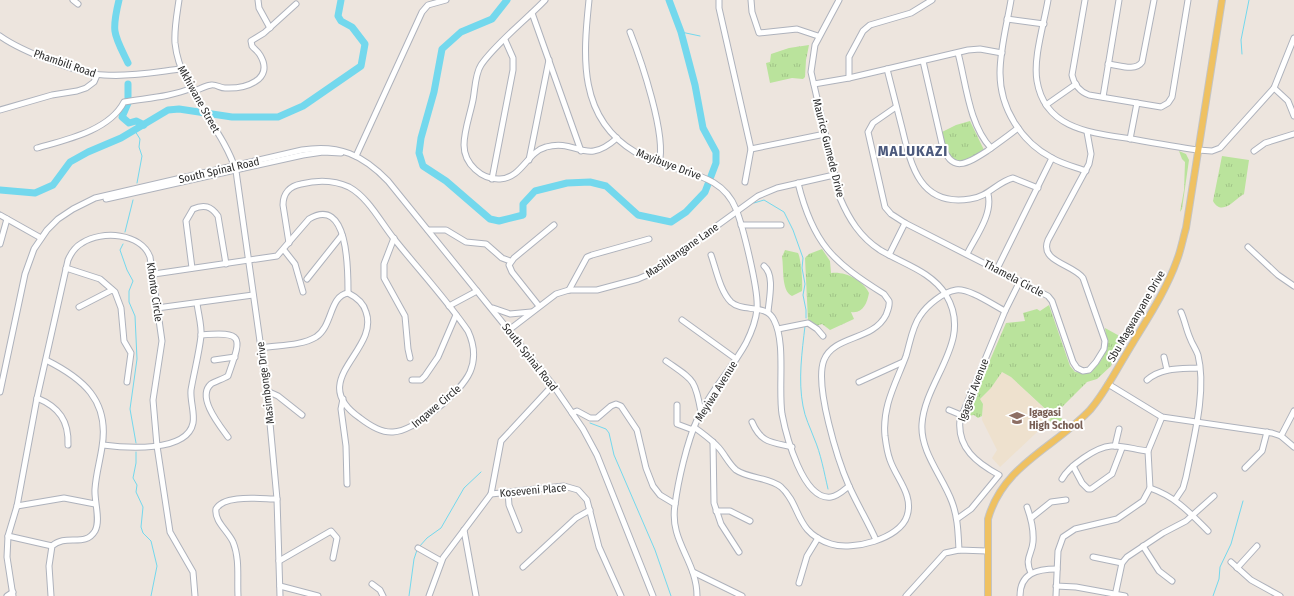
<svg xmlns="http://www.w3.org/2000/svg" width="1294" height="596" viewBox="0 0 1294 596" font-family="'Fira Sans Condensed',sans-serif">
<defs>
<pattern id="grass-tufts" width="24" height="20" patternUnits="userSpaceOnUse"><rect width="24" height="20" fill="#bae39c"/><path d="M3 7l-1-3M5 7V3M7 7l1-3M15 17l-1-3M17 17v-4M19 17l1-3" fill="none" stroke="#a0c387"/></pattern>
</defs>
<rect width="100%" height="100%" fill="#ede5de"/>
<!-- education -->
<path fill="#eee1ce" d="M1002 372 1011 377 1053 417 1000 467 992 458 997 450 982 420 983 404 980 399 991 388Z"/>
<!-- grass -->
<g fill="url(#grass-tufts)">
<path d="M809 45 806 60 805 77 803 79 792 78 770 83 766 63 770 62 771 54 789 48Z"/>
<path d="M970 121 984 150C957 168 948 166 942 132L956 125Z"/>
<path d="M1179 151 1186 154 1189 160 1182 209 1180 212 1184 190 1185 162 1182 159Z"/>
<path d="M1222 156 1249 160 1244 194C1235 199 1222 217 1213 201Z"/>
<path d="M822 249 830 261 831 273C845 271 863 280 869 293 867 303 863 314 851 312L854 319 830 330 822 324 816 326 808 321 805 258 809 254Z"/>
<path d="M785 250 798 253C801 258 803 284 802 291L792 296C781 291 784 267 782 257Z"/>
<path d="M1049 305 1070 366 1075 372 1086 373C1105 365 1108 346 1105 328L1125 339 1116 351 1111 366 1097 379 1087 382 1057 412 1065 423 1058 429 1049 420 1053 416 1011 377 1002 372 991 388 980 399 983 404 982 416 978 418 974 415 966 416 1006 323 1025 321 1023 313 1037 309 1040 311Z"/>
</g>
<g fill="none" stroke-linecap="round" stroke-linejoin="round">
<!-- stream -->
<g stroke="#73d8ed" stroke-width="1">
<path d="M681 32 700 36"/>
<path d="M1242 54 1241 40 1249 0"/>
<path d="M135 131 140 139 139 147 142 156 137 183"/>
<path d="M754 203 764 200 784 212 793 230 803 258 802 268 805 284 803 295 806 310V318"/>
<path d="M125 232 133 200"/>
<path d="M123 244 120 250 127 270 133 281 129 291V302L135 316 137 359 130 409 136 443"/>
<path d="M805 326C802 352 798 380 803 406 805 418 810 427 814 438 821 454 824 472 828 489"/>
<path d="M590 423 606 429 609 433 614 455 655 550 671 596"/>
<path d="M136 452V463L133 478 137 485 136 492 143 507 141 527 143 533 151 541 157 566 151 596"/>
<path d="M419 547 427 538 441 528 464 488 481 472"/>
<path d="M409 596 414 559 417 550"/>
<path d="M1213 596 1219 579 1220 567 1231 544 1243 501"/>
</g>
<!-- river -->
<g stroke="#73d8ed" stroke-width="7">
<path d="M119 0C111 33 114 34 128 63"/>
<path d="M507 0 492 19 461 32 442 49 434 92 421 138 419 153 423 166 446 181 490 219 499 221 523 215V204L535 191 567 183 590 182 606 186 638 215 671 222 686 212 705 192 716 163V152L703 128 695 85 681 32 669 0"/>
<path d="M128 84V103L122 117 129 123 136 121 144 125"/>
<path d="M0 190 35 193 53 185 70 162 88 152 121 138 168 110 179 109 232 117H278L303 106 361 66 365 44 352 27 341 21 338 16 341 0"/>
</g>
<!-- minor casing -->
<g stroke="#aeb2bc" stroke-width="7">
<g id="minor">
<path d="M73 0 78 4"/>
<path d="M179 0C177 14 174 29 175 43 180 91 222 126 236 171L267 391 277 499 280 596"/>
<path d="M258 0 259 8 270 28"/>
<path d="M545 0C527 19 495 44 481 65 475 74 475 90 473 100 470 115 464 131 464 145 464 164 482 180 500 179 522 178 527 152 546 147 577 138 585 167 617 138"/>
<path d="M589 0C583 57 578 118 635 152 649 161 665 165 681 170 705 177 726 184 736 209 743 227 759 291 757 309 756 320 751 333 746 343 732 369 709 392 697 420 687 442 678 481 675 505 669 541 697 561 697 596"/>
<path d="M719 0V8L751 149 745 182"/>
<path d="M751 0 752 12 759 33 797 29 818 36"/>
<path d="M839 0 815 45 811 72 840 198C849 219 860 237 880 250 903 264 931 271 946 295 974 341 925 379 922 424 920 452 943 477 952 502 958 518 958 533 959 550"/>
<path d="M1011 0C1007 24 1000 49 1000 73 1000 108 1021 142 1052 158 1062 164 1075 167 1086 171"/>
<path d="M1048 0C1044 24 1033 58 1037 81 1045 130 1093 133 1132 139 1154 143 1176 147 1198 150L1212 151 1220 148 1274 88 1294 38"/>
<path d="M1085 0 1072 75C1074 84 1080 92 1089 95L1161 107 1168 103 1172 97 1188 0"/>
<path d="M532 13 581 151"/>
<path d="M1007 19 1044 24"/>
<path d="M630 32C641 60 667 136 659 163"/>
<path d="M0 36C21 51 79 74 104 75 129 77 156 72 181 69"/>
<path d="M958 53C966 83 969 125 991 148"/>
<path d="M923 61 942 144C951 174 967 164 987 151 998 143 1008 136 1018 128"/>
<path d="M1108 64C1119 65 1135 72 1142 62L1154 0"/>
<path d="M887 69C892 89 897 108 902 128 911 166 920 207 970 199 988 197 997 182 1013 178L1038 188"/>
<path d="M849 78V57L863 31 870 25 911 13 932 0"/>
<path d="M814 84 849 78 968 50 980 49 1002 53"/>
<path d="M1274 88 1288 101 1294 116"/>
<path d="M193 92C199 89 205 86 211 85 216 84 220 88 225 88 245 89 275 80 260 55 258 51 254 49 252 46L251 41 264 33 296 4"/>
<path d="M1103 97 1119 0"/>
<path d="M1046 105 1076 84"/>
<path d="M896 107 873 123 868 132 885 207 891 214 905 223 1048 296 1052 301 1073 362 1077 368 1083 371 1089 370 1096 362 1104 349 1105 341 1083 278C1073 264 1039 262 1048 240L1089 164 1091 154 1087 132"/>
<path d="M0 110 52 95 77 91 86 88 94 82 97 75"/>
<path d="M1130 139 1137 103"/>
<path d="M37 148C65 140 109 131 124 102 147 98 170 97 192 88"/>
<path d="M751 149 825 134"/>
<path d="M1254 151 1265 143 1294 134"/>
<path d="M356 156 422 12 428 5 446 0"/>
<path d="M529 160 549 60"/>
<path d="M492 179 513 70V58L505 40"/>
<path d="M798 183C813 244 833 262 884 294L889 301C890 306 888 310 886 315 873 341 834 335 824 360 814 385 838 461 849 486 857 504 868 522 876 540"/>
<path d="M106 199 303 155 323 152 341 153"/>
<path d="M0 215 41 238"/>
<path d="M741 225H781"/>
<path d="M428 230H446L466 242 486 244 502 258 510 261"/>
<path d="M394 238 384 264V278L405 316 408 349 410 358"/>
<path d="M0 244 7 219"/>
<path d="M1248 247 1278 275 1294 286"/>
<path d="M284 250 295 264 303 292"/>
<path d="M967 254C976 236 993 214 988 194"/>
<path d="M711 255C716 269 720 291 731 302 743 313 766 303 774 320 786 343 778 387 782 414 786 435 803 501 831 497 838 496 844 490 849 486"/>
<path d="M889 255 905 223"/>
<path d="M764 266C775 275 769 299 768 312"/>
<path d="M66 268 100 279 115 292 121 308 124 341 131 353 127 382"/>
<path d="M192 268 186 221 193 209C204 204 211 206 218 216L226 264"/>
<path d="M997 269 1052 158"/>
<path d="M154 274 277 256 309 219C349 195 348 272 348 293"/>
<path d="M307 279 342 235"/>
<path d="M569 290 587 257 592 255 649 239"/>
<path d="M449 306 477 291"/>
<path d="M539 306 512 272 509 265 514 258 554 225"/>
<path d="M79 307 112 290"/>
<path d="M157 308 253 295"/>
<path d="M493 308 510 314 531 312"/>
<path d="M682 320 736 359"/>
<path d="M778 329 808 323 817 329 823 336"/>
<path d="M509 330 556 294 569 290H597L638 279 652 273 758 196 777 188 834 175"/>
<path d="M201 335C246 331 241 338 228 376 223 379 216 381 211 384 196 397 220 426 228 437"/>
<path d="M261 348C278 345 301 346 316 337 333 326 329 296 348 293 356 297 364 304 366 312 380 351 305 380 360 418 369 425 381 433 393 432 415 431 461 392 470 372 476 358 474 344 468 331 446 299 419 270 395 240 381 223 369 198 349 187 334 180 317 180 301 184 290 186 283 193 283 205L289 243"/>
<path d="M1164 357 1167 370"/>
<path d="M46 360C82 378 110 400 102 447 100 461 96 474 95 489 94 501 101 520 95 531 85 548 66 533 52 546L49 566 51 596"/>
<path d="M214 360 235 357"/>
<path d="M666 361C693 380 695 378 701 412"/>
<path d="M412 380H421L425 376 438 357 456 315"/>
<path d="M1147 380C1162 367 1181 369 1199 368"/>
<path d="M859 382 903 362"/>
<path d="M1108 384 1162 417 1272 433 1281 436 1294 447"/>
<path d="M267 391 278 396 302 415"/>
<path d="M0 392 25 274 34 249 47 230 58 219 73 209 95 198 302 150C339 144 363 155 388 181L553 385 583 429 597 455 653 596"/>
<path d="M37 398C59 407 69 421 68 445"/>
<path d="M343 399 341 409 346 446 347 484"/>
<path d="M677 405V424L693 430"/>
<path d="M949 410 961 415"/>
<path d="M572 413 577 411 590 418H597L611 406 616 404 621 406 637 430 646 468 653 486 660 495 675 504"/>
<path d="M752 422C761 443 771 442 792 447"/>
<path d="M694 427C703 434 712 440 719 448 725 455 729 464 736 470 749 479 769 477 781 487 802 506 794 532 831 544 852 551 900 539 907 516 914 495 896 478 890 460 887 452 886 444 885 436 882 406 896 383 906 356 910 343 912 327 920 316 927 305 943 292 956 290 969 288 993 305 1005 311"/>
<path d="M1281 436 1294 411"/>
<path d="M713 442 714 503 721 524 739 552"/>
<path d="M103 445C125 448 187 453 193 423 195 413 190 401 191 390 194 372 199 354 201 336 202 326 198 313 197 303"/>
<path d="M1115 446 1119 429"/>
<path d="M1073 466 1082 483 1088 489H1091L1112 474 1122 448"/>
<path d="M1245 468 1262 451 1267 432"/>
<path d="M1062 479C1069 466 1096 447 1111 446 1123 445 1136 450 1148 451"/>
<path d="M1150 488C1176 497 1189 512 1208 531"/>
<path d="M508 492 509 505 519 530"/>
<path d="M491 494 564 486 578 490 587 500 599 547 621 596"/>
<path d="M1175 500 1183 488 1186 477C1193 441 1207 391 1198 355 1196 349 1192 344 1190 338 1186 329 1185 321 1181 312"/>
<path d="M17 506 64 498 95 504"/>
<path d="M1027 507C1031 518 1034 529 1033 542 1032 555 1024 558 1031 573"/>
<path d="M716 511H730L750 521"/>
<path d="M1031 518 1051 502 1066 500"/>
<path d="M957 519 971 509 999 475C977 463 957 448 960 420L1005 311 1020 281"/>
<path d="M464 530 476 596"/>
<path d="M8 536 52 546"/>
<path d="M1143 546 1159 571 1172 581"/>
<path d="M418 548 441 561"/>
<path d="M1093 557 1122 563"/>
<path d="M279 561 331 531 337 538 333 558"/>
<path d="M1231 562 1251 580 1280 596"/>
<path d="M523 567 576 518 590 510"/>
<path d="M1237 568 1257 546"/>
<path d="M693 572 742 596"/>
<path d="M799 583 807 556 818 538"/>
<path d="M372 584 380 590 383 596"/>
<path d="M280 586 318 596"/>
<path d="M1056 586 1076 587 1125 596"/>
<path d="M7 596 13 592"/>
<path d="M13 596 7 557 8 536 17 506 37 398 68 260C71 253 75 247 82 243 102 230 141 233 150 257L162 341 153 400 157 446 170 532 193 572 195 596"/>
<path d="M238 596C237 578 240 559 233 542 228 531 214 521 216 509 224 494 261 499 277 499"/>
<path d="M429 596 443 558 491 494 501 441 553 385"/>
<path d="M906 596 945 553 959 550 987 551"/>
<path d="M1020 596C1020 573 1037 569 1057 569"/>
<path d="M1056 596 1058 551 1063 537 1075 529 1117 519 1143 501 1150 488 1148 451 1162 417"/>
<path d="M1115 596 1122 563 1127 557 1163 533 1186 521 1214 496"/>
</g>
</g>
<!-- major casing -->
<g stroke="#c4c4c4" stroke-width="8">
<path id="major" d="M988 596V519C1003 465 1054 448 1090 410 1104 394 1114 374 1125 356 1143 325 1165 294 1177 260 1181 250 1183 238 1186 228L1222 0"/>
</g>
<!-- minor -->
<use href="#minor" stroke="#fff" stroke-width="5"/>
<!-- major -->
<use href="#major" stroke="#efc161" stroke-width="6"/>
</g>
<!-- icons -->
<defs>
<g id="school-bare" transform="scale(1.2)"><path d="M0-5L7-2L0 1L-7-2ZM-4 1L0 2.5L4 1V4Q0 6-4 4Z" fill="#8d6e63" stroke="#fff" stroke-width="2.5" paint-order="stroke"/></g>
</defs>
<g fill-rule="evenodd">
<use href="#school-bare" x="1017" y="418"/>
</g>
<g text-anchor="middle" stroke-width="4" stroke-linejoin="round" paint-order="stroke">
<!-- street labels -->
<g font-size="11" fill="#2c2c2c" stroke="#fff">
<text transform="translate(65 63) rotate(19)" y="4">Phambili Road</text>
<text transform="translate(199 99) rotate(61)" y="4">Mkhiwane Street</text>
<text transform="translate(829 148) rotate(76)" y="4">Maurice Gumede Drive</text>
<text transform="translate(669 164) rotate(21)" y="4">Mayibuye Drive</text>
<text transform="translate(219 170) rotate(-13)" y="4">South Spinal Road</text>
<text transform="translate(682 250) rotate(-35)" y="4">Masihlangane Lane</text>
<text transform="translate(1014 278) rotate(28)" y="4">Thamela Circle</text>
<text transform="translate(155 292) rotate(82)" y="4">Khonto Circle</text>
<text transform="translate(1136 316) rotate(-60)" y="4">Sbu Magwanyane Drive</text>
<text transform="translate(530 357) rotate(52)" y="4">South Spinal Road</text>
<text transform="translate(265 383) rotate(-97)" y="4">Masimbonge Drive</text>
<text transform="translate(973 390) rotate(-69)" y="4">Igagasi Avenue</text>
<text transform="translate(716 391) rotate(-58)" y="4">Meyiwa Avenue</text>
<text transform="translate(436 406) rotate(-40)" y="4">Inqawe Circle</text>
<text transform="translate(533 490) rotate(-5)" y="4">Koseveni Place</text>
</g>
<!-- education labels -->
<g font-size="11" font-weight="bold" fill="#785e54" stroke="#fff" text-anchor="start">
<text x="1029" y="416">Igagasi<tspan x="1029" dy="13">High School</tspan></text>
</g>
<!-- district labels -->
<g font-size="15" font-weight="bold" letter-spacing="1" fill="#4c597c" stroke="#fff">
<text x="913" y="156">MALUKAZI</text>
</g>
</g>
</svg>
